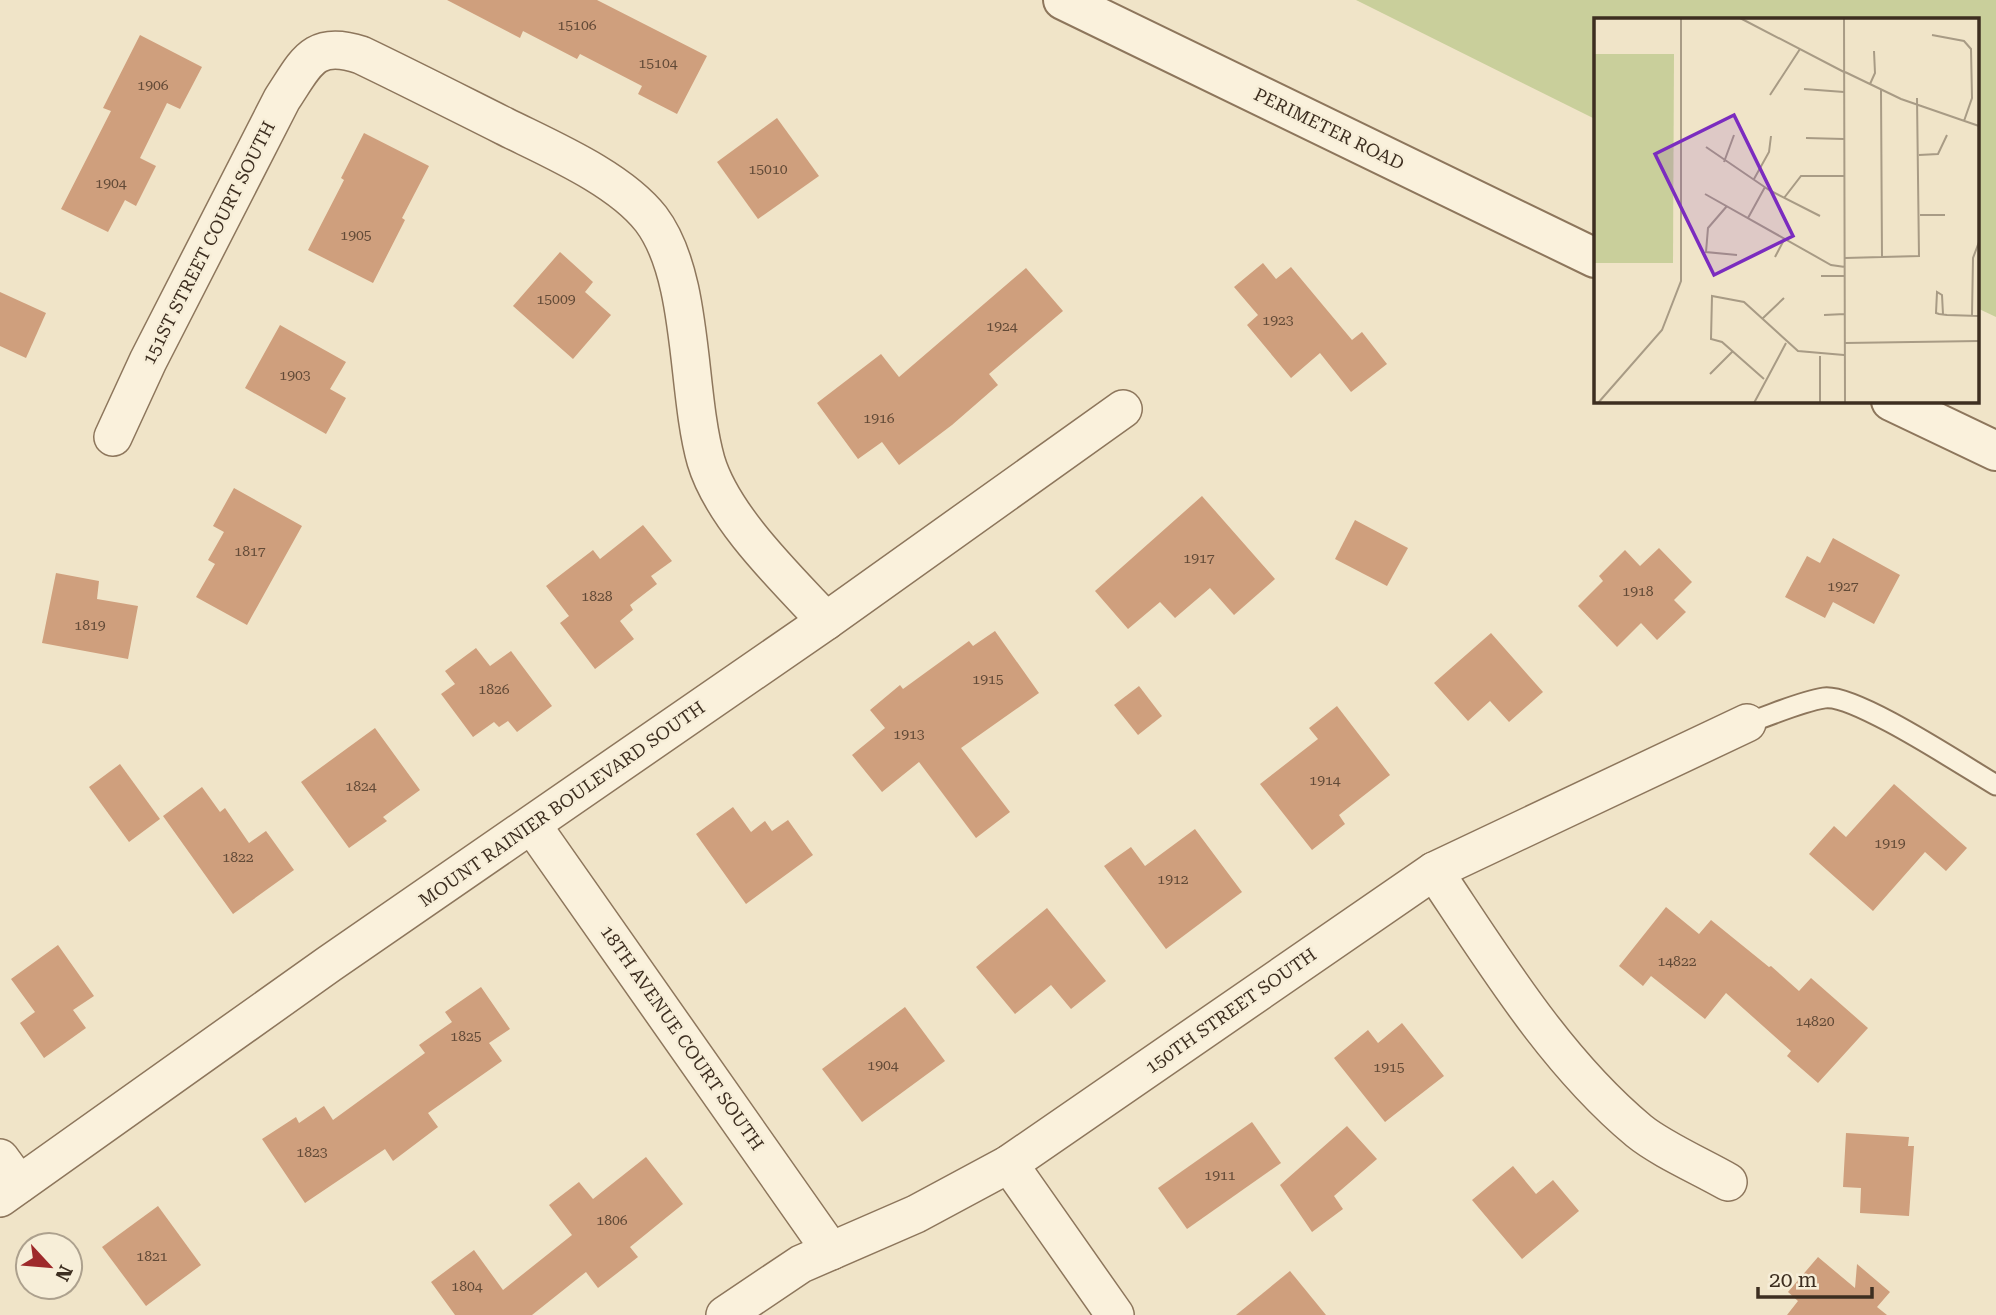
<svg xmlns="http://www.w3.org/2000/svg" width="1996" height="1315" viewBox="0 0 1996 1315" font-family="'Roboto Serif',serif">
<rect width="100%" height="100%" fill="#f0e4c8"/>
<!-- green -->
<path fill="#c9cf9b" d="M1356 0H1996V317L1977 308V19H1595V119Z"/>
<!-- building -->
<g fill="#cf9f7d">
<path d="M447 0H597L707 56 677 114 638 94 642 86 580 54 577 59 523 31 520 38Z"/>
<path d="M140 35 202 67 180 109 167 103 140 158 156 166 136 206 125 200 108 232 61 209 111 111 103 108Z"/>
<path d="M777 118 819 176 758 219 717 162Z"/>
<path d="M364 133 429 166 402 218 405 220 373 283 308 250 344 180 341 178Z"/>
<path d="M560 252 593 282 585 292 611 315 573 359 513 306Z"/>
<path d="M1263 263 1276 279 1291 267 1352 340 1362 332 1387 364 1351 392 1320 353 1291 378 1247 325 1258 315 1234 287Z"/>
<path d="M1026 268 1063 311 989 374 998 385 952 425 899 465 882 442 858 459 817 403 881 354 899 377Z"/>
<path d="M0 292 46 313 26 358 0 346Z"/>
<path d="M280 325 346 362 330 389 346 398 326 434 245 388Z"/>
<path d="M234 488 302 526 247 625 196 597 215 564 208 560 224 532 213 526Z"/>
<path d="M1202 496 1275 579 1234 615 1210 588 1175 618 1160 602 1128 629 1095 591Z"/>
<path d="M1355 520 1408 548 1387 586 1335 559Z"/>
<path d="M643 525 672 561 651 576 657 584 630 605 633 610 620 621 634 639 595 669 560 623 569 616 546 586 593 550 600 559Z"/>
<path d="M1833 538 1900 575 1874 624 1833 602 1825 618 1785 597 1807 556 1820 563Z"/>
<path d="M1659 548 1692 582 1674 600 1686 612 1657 640 1641 623 1617 647 1578 606 1603 581 1599 576 1625 550 1640 566Z"/>
<path d="M56 573 99 581 97 599 138 606 128 659 42 643Z"/>
<path d="M995 631 1039 693 961 748 1010 812 976 838 919 762 882 792 852 755 885 728 870 710 900 685 903 689 969 641 973 646Z"/>
<path d="M1491 633 1543 692 1509 722 1490 701 1468 721 1434 683Z"/>
<path d="M476 648 490 666 511 651 552 706 517 732 508 721 499 727 494 722 473 737 441 694 455 684 445 671Z"/>
<path d="M1139 686 1162 716 1138 735 1114 705Z"/>
<path d="M1337 706 1390 775 1339 815 1345 824 1312 850 1260 784 1318 739 1309 728Z"/>
<path d="M375 728 420 790 383 817 387 821 349 848 301 782Z"/>
<path d="M120 764 160 819 129 842 89 787Z"/>
<path d="M1894 784 1967 848 1946 871 1925 852 1873 911 1809 854 1834 826 1846 837Z"/>
<path d="M202 787 220 812 225 808 249 843 266 831 294 870 233 914 163 816Z"/>
<path d="M733 807 751 832 765 821 772 831 788 820 813 855 746 904 696 834Z"/>
<path d="M1195 829 1242 892 1166 949 1104 866 1131 847 1145 866Z"/>
<path d="M1666 907 1699 934 1711 920 1769 967 1771 966 1799 991 1811 978 1868 1028 1818 1083 1787 1056 1791 1051 1726 993 1705 1019 1651 976 1643 986 1619 966Z"/>
<path d="M1047 908 1106 981 1071 1009 1051 985 1015 1014 976 967Z"/>
<path d="M58 945 94 996 73 1010 86 1028 44 1058 20 1023 35 1012 11 979Z"/>
<path d="M481 987 510 1029 489 1043 502 1061 428 1113 438 1127 393 1161 385 1149 305 1203 262 1139 296 1117 299 1123 324 1106 333 1120 425 1053 419 1045 452 1022 445 1012Z"/>
<path d="M905 1007 945 1061 862 1122 822 1069Z"/>
<path d="M1402 1023 1444 1076 1385 1122 1334 1058 1368 1030 1378 1043Z"/>
<path d="M1252 1122 1281 1163 1187 1229 1158 1188Z"/>
<path d="M1347 1126 1377 1159 1334 1196 1343 1209 1312 1232 1280 1185Z"/>
<path d="M1846 1133 1909 1137 1908 1146H1914L1909 1216 1860 1213 1861 1188 1843 1187Z"/>
<path d="M646 1157 683 1204 630 1247 638 1257 598 1288 586 1272 532 1315H455L431 1282 474 1250 503 1290 572 1235 549 1205 579 1182 593 1199Z"/>
<path d="M1513 1166 1536 1194 1553 1180 1579 1211 1522 1259 1472 1200Z"/>
<path d="M158 1206 201 1265 146 1306 102 1247Z"/>
<path d="M1818 1257 1855 1288 1857 1264 1890 1292 1877 1307 1887 1315H1787L1798 1301 1788 1292Z"/>
<path d="M1290 1271 1326 1315H1236Z"/>
</g>
<g fill="none" stroke-linecap="round" stroke-linejoin="round">
<!-- service casing -->
<g stroke="#8d765c" stroke-width="23">
<path id="service" d="M1747 723C1772 715 1799 702 1824 698 1854 693 1965 767 1996 785"/>
</g>
<!-- minor casing -->
<g stroke="#8d765c" stroke-width="40">
<g id="minor">
<path d="M113 437 148 361 282 99C306 63 313 39 361 55 409 78 456 102 504 126 550 149 619 178 651 219 695 277 686 391 706 461 723 518 786 578 826 621"/>
<path d="M532 825 831 1251"/>
<path d="M1434 871C1495 962 1555 1061 1639 1131 1661 1149 1702 1167 1728 1182"/>
<path d="M0 1158 19 1184"/>
<path d="M1009 1164 1115 1315"/>
<path d="M0 1198 329 964 826 621 1123 409"/>
<path d="M725 1315 801 1264 916 1214 1009 1164 1434 871 1747 723"/>
</g>
</g>
<!-- tertiary casing -->
<g stroke="#8d765c" stroke-width="42">
<g id="tertiary">
<path d="M1063 0 1595 258"/>
<path d="M1891 401 1996 451"/>
</g>
</g>
<!-- service -->
<use href="#service" stroke="#faf1dc" stroke-width="19"/>
<!-- minor -->
<use href="#minor" stroke="#faf1dc" stroke-width="37"/>
<!-- tertiary -->
<use href="#tertiary" stroke="#faf1dc" stroke-width="38"/>
</g>
<g text-anchor="middle" stroke-width="5" stroke-linejoin="round" paint-order="stroke">
<!-- number labels -->
<g font-size="14" fill="#624a37">
<text x="577" y="30">15106</text>
<text x="658" y="68">15104</text>
<text x="153" y="90">1906</text>
<text x="768" y="174">15010</text>
<text x="111" y="188">1904</text>
<text x="356" y="240">1905</text>
<text x="556" y="304">15009</text>
<text x="1278" y="325">1923</text>
<text x="1002" y="331">1924</text>
<text x="295" y="380">1903</text>
<text x="879" y="423">1916</text>
<text x="250" y="556">1817</text>
<text x="1199" y="563">1917</text>
<text x="1843" y="591">1927</text>
<text x="1638" y="596">1918</text>
<text x="597" y="601">1828</text>
<text x="90" y="630">1819</text>
<text x="988" y="684">1915</text>
<text x="494" y="694">1826</text>
<text x="909" y="739">1913</text>
<text x="1325" y="785">1914</text>
<text x="361" y="791">1824</text>
<text x="1890" y="848">1919</text>
<text x="238" y="862">1822</text>
<text x="1173" y="884">1912</text>
<text x="1677" y="966">14822</text>
<text x="1815" y="1026">14820</text>
<text x="466" y="1041">1825</text>
<text x="883" y="1070">1904</text>
<text x="1389" y="1072">1915</text>
<text x="312" y="1157">1823</text>
<text x="1220" y="1180">1911</text>
<text x="612" y="1225">1806</text>
<text x="152" y="1261">1821</text>
<text x="467" y="1291">1804</text>
</g>
<!-- street labels -->
<g font-size="18" fill="#3d2e20" stroke="#f7eed8">
<text transform="translate(1329 129) rotate(26)" y="6">PERIMETER ROAD</text>
<text transform="translate(209 243) rotate(-63)" y="6">151ST STREET COURT SOUTH</text>
<text transform="translate(562 804) rotate(-35)" y="6">MOUNT RAINIER BOULEVARD SOUTH</text>
<text transform="translate(1231 1011) rotate(-35)" y="6">150TH STREET SOUTH</text>
<text transform="translate(682 1038) rotate(55)" y="6">18TH AVENUE COURT SOUTH</text>
</g>
</g>
<!-- overview -->
<g transform="translate(1594 18)">
<rect width="385" height="385" fill="#f0e4c8"/>
<path d="M0 36H80L79 245H0Z" fill="#c9cf9b"/>
<path fill="none" stroke="#a89b85" stroke-width="2" d="M146 0 250 54M250 0 251 385M338 17 370 23 377 31 378 80 370 103M251 54 307 81 385 108M276 66 281 55 280 33M210 71 250 74M287 72 288 240M176 77 206 31M212 120 250 121M112 129 175 172 226 198M325 137 344 136 353 117M130 144 140 117M160 161 175 134 177 118M111 176 237 247 251 249M190 180 207 158H251M133 188 114 210 112 234 143 237M326 197H351H344M154 200 171 169M181 239 191 220M251 240 325 238 323 80M227 258H251M349 296 348 277 343 274 342 295 345 296 353 297 385 298M230 297 251 296M378 297 379 240 385 224M168 301 190 280M251 325 385 323M226 338V385M116 356 138 334M170 361 128 324 117 321 118 278 150 284 204 333 250 337M4 385 68 312 87 263V0M160 385 192 325"/>
<path fill="#7b2cbf" fill-opacity="0.15" stroke="#7b2cbf" stroke-width="3.5" d="M140 97 199 218 120 257 61 136Z"/>
<rect width="385" height="385" fill="none" stroke="#3d2e20" stroke-width="3.5"/>
</g>
<!-- north arrow -->
<g transform="translate(49 1266) rotate(116)"><circle r="33" fill="#f7eed8" stroke="#ada18e" stroke-width="2"/>
<path d="M0-5L12 26L0 18L-12 26Z" fill="#9e2a2b"/>
<text y="-10" font-size="19" font-weight="bold" text-anchor="middle" fill="#3d2e20">N</text>
</g>
<!-- scale -->
<path d="M1758 1287v10h114v-10" fill="none" stroke="#3d2e20" stroke-width="3.5"/>
<text x="1769" y="1287" font-size="21" fill="#3d2e20" stroke="#f7eed8" stroke-width="5" paint-order="stroke">20 m</text>
</svg>
